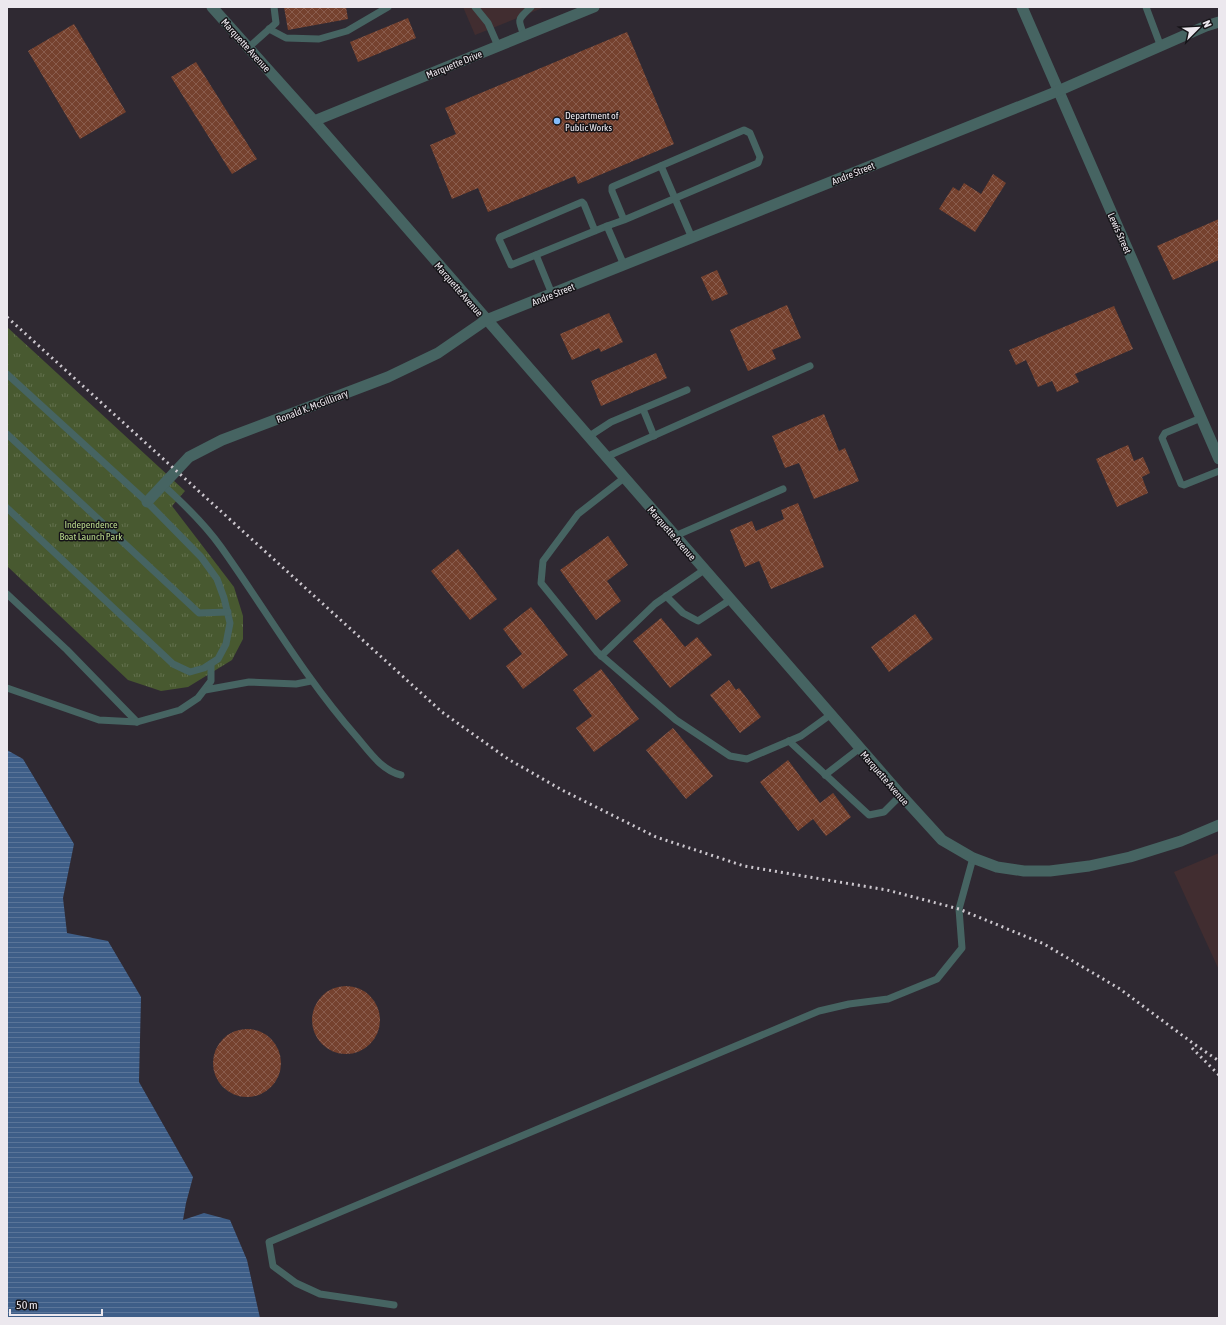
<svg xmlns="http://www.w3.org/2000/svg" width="1226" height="1325" viewBox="0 0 1226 1325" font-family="'Asap Condensed',sans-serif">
<defs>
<pattern id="grass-tufts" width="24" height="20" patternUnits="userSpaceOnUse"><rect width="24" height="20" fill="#485930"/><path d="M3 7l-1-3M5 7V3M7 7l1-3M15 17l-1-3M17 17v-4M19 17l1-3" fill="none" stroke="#63714e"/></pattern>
<pattern id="water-rules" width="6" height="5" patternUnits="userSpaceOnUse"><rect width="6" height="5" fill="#3e5e88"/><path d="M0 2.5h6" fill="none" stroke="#5a7599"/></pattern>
<pattern id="building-cross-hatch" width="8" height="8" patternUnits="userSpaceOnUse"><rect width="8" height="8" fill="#75412e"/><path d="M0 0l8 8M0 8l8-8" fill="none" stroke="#895c4d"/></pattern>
</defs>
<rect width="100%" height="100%" fill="#2f2932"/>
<!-- industrial -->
<g fill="#412d30">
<path d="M463 7H545L475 35Z"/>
<path d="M1219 853V970L1174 872Z"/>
</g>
<!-- grass -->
<path fill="url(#grass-tufts)" d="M7 327 185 491 172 506 234 587 243 616V639L232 660 188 687 161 691 128 680 7 566Z"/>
<!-- water -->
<path fill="url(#water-rules)" d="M7 750 23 759 74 844 63 898 67 933 108 941 141 997 139 1082 193 1177 186 1203 183 1220 204 1213 230 1220 247 1260 260 1318H7Z"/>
<!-- building -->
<g fill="url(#building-cross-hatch)">
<path d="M284 7H346L348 19 288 30Z"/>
<path d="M408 18 416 38 358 62 350 42Z"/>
<path d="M74 24 126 112 80 139 28 51Z"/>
<path d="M627 32 674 144 578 184 575 176 488 212 478 188 452 199 430 145 456 134 445 108Z"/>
<path d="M196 62 257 159 232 174 171 77Z"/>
<path d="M993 174 1006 183 975 232 939 209 953 187 959 191 964 183 981 194Z"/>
<path d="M1219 219V260L1173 280 1157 246Z"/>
<path d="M717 270 728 294 712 301 701 277Z"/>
<path d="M787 305 801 338 772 350 776 359 748 371 730 330Z"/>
<path d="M1114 306 1133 349 1075 374 1079 382 1057 392 1052 381 1038 387 1026 360 1016 365 1009 350Z"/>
<path d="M609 313 623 342 601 352 599 348 572 360 560 334Z"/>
<path d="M656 353 667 378 601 406 591 381Z"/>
<path d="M824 414 839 451 845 448 859 481 814 499 799 463 785 468 772 436Z"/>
<path d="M1128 445 1134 461 1143 457 1150 473 1142 477 1148 493 1117 507 1096 459Z"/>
<path d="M798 503 824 567 771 589 759 561 745 567 730 530 752 521 756 531 784 519 781 510Z"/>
<path d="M608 536 628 565 607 581 621 601 596 620 560 570Z"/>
<path d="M458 549 497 599 470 620 431 571Z"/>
<path d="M531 607 568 655 523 689 506 666 522 654 503 629Z"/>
<path d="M915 614 933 639 889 672 871 647Z"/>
<path d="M661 618 685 647 697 637 712 655 670 688 633 641Z"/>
<path d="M601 669 639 719 594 752 576 728 592 716 573 690Z"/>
<path d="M729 680 736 690 739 688 761 717 740 733 710 695Z"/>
<path d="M673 728 713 776 686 799 646 750Z"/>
<path d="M788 760 820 803 833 793 851 817 826 836 813 819 798 831 760 782Z"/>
<circle cx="346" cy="1020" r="34"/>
<circle cx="247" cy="1063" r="34"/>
</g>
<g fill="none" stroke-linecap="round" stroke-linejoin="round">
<!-- service -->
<g stroke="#466462" stroke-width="7">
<path d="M475 7 488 23 498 46"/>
<path d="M1146 7 1161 47"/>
<path d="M269 29 286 38 319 39 347 31 388 7"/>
<path d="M524 35C517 18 518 20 531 7"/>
<path d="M248 48 276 23 274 7"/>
<path d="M661 166 692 238"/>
<path d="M595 231 584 204 582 202 500 237 499 239 511 265 607 226"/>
<path d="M536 255 552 294"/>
<path d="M624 265 607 226 624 220 758 163 760 157 750 133 744 130 612 187V191L624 220"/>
<path d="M7 374 147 502 201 557 217 579 224 598 230 623 226 644 218 659 204 668 190 672 173 664 7 508"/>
<path d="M643 409 654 436"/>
<path d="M1201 418 1165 433 1162 438 1181 484 1184 485 1219 471"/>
<path d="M7 434 199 613 228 612"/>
<path d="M588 437 611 422 687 390"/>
<path d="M606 457 810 366"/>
<path d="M624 478 578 514 543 561 541 583 597 652 676 720 730 756 747 759 801 736 830 715"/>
<path d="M163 485C184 504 204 523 221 547 266 610 304 677 356 736 369 751 381 770 401 775"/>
<path d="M675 536 783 489"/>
<path d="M7 594 67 650 137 722"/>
<path d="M666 596 683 613 698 621 730 600"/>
<path d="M601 656 655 604 704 570"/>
<path d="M7 688 99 720 137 722 180 710 198 698 211 681V664"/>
<path d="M205 690 249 682 296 684 311 681"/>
<path d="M789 741 869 815 884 812 901 795"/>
<path d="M825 775 860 748"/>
<path d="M394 1305 320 1294 296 1283 273 1266 269 1242 819 1011 849 1004 888 999 937 979 962 948 959 909 973 858"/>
</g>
<!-- minor -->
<g stroke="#466462" stroke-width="11">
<path d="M212 7 314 121 901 795 942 840 973 858 997 867 1024 871H1050L1089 866 1130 857 1181 841 1219 825"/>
<path d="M1022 7 1219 459"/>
<path d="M314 121 594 7"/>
<path d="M147 502 189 457 222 440 388 377 438 353 486 320 1058 91 1206 26 1219 22"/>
</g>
<!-- rail -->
<g stroke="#cdc8cf" stroke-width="3" stroke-dasharray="2 4" stroke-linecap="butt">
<path d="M7 317 442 712 508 759 562 790 656 837 744 866 887 890 959 909 1044 944 1120 989 1194 1044 1219 1061"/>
<path d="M1192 1048 1219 1075"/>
</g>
</g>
<!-- markers -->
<circle fill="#84bcfb" stroke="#151317" stroke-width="1.5" cx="557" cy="121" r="4"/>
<g text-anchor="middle" stroke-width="3" stroke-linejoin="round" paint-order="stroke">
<!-- street labels -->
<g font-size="10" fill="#ece8ee" stroke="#151317">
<text transform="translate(246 45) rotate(48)" y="4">Marquette Avenue</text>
<text transform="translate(454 64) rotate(-22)" y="4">Marquette Drive</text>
<text transform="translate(853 173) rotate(-22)" y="4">Andre Street</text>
<text transform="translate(1120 233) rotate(66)" y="4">Lewis Street</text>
<text transform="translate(459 289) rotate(49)" y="4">Marquette Avenue</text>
<text transform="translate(553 294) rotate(-22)" y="4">Andre Street</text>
<text transform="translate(312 406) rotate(-21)" y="4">Ronald K. McGillirary</text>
<text transform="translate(672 533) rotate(49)" y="4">Marquette Avenue</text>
<text transform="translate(885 778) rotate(49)" y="4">Marquette Avenue</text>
</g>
<!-- poi labels -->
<g font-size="10" fill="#ece8ee" stroke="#151317" text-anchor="start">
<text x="565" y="119">Department of<tspan x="565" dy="12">Public Works</tspan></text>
</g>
<!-- park labels -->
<g font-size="10" fill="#b8d88a" stroke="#151317">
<text x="91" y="528">Independence<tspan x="91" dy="12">Boat Launch Park</tspan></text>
</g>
</g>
<!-- border -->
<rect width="1226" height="1325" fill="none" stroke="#ece8ee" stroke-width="16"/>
<!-- north arrow -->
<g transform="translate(1198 28) rotate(66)" stroke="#151317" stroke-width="3" paint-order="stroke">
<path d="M0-3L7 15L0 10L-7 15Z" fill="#ece8ee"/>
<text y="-6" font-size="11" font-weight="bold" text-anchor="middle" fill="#ece8ee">N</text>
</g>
<!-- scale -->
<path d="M10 1309v6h92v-6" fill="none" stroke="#ece8ee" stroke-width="2"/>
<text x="16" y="1309" font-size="12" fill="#ece8ee" stroke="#151317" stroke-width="3" paint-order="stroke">50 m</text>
</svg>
